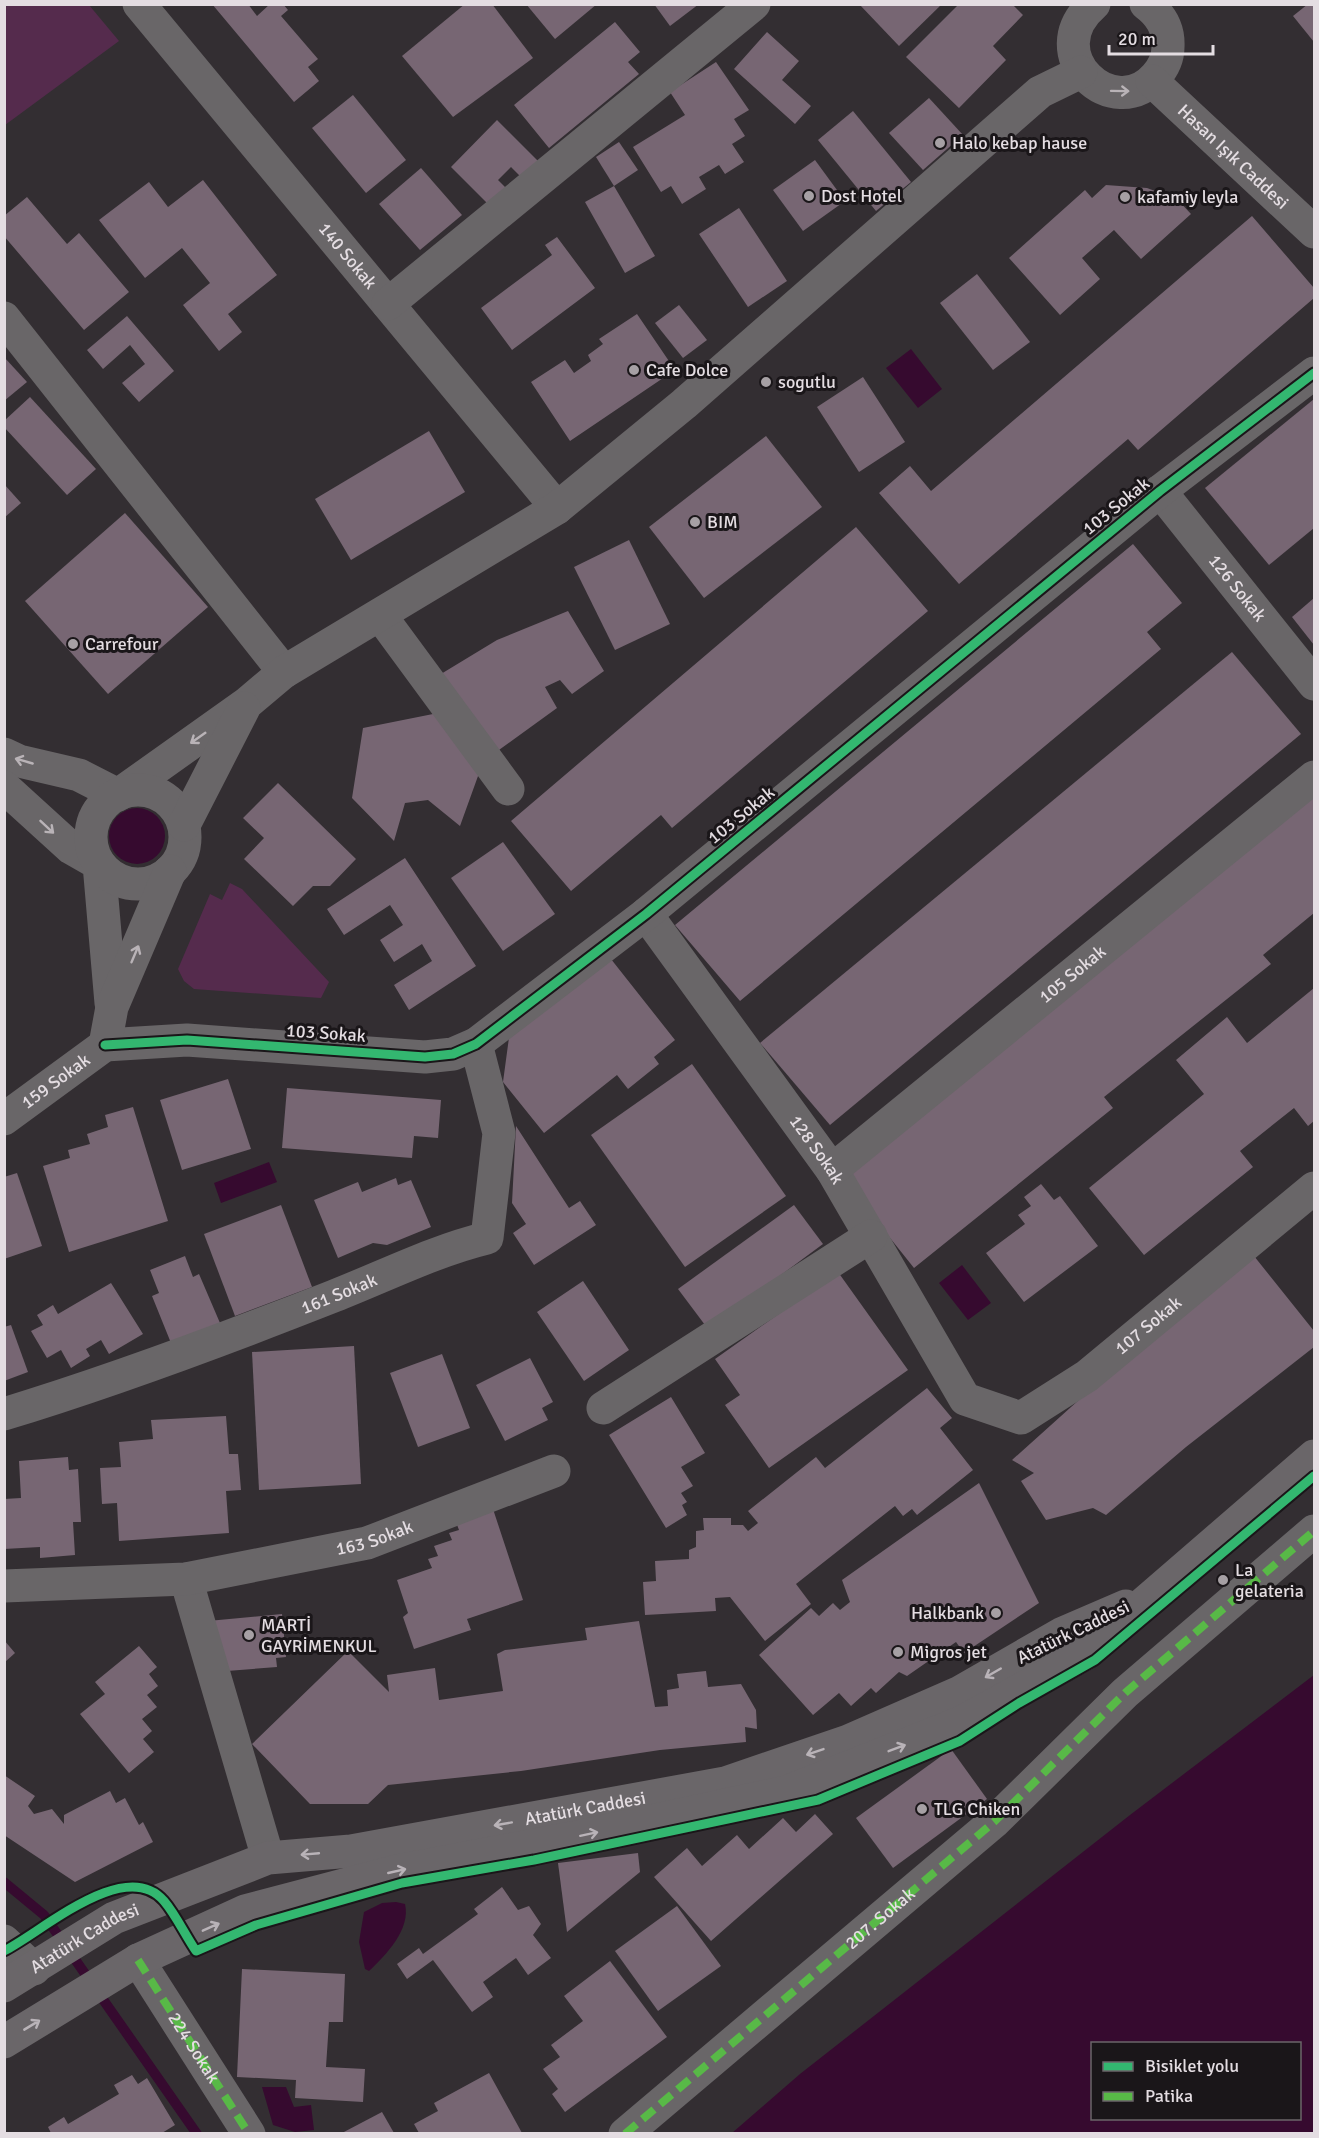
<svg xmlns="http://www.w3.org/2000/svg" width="1319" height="2138" viewBox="0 0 1319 2138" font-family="Signika,sans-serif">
<rect width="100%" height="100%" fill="#332e32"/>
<!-- green -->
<g fill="#552b4d">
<path d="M5 4 89 5 119 41 5 125Z"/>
<path d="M230 883 242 889 329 982 321 998 194 989 184 981 178 969 210 894 222 900Z"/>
</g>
<!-- water -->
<g fill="#360a2f" fill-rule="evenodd">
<path d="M911 349 942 389 918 408 886 368Z"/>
<circle cx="137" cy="836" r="28"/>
<path d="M269 1162 277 1182 221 1203 214 1183Z"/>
<path d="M962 1265 991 1303 968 1320 939 1283Z"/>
<path d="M1314 1675V2133H732L800 2074 1130 1815ZM1092 2044H1300V2118H1092Z"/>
<path d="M396 1902 405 1904C411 1929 386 1955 369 1971L365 1969 359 1942 364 1912 382 1903Z"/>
<path d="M262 2087H286L294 2107 311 2105 314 2130 295 2132 273 2125Z"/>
</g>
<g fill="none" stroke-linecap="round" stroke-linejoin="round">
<!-- stream -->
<path stroke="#360a2f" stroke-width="10" d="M4 1882 44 1915 197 2134"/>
</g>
<!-- building -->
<g fill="#776673">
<path d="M212 4H248L257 16 270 4H283L288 10 281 16 318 59 308 67 319 81 294 102Z"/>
<path d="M465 4H492L533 58 453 117 402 56Z"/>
<path d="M526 4H597L555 39Z"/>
<path d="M654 4H699L670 26Z"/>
<path d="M859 4H942L899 46Z"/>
<path d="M959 4H1012L1023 15 993 46 1006 60 959 108 906 57Z"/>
<path d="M1308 4H1314V42L1293 16Z"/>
<path d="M615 22 640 52 628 62 639 74 549 148 514 105Z"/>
<path d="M767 32 799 61 782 80 811 106 795 124 734 69Z"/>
<path d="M716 62 749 110 734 119 745 136 732 144 744 162 725 174 719 165 699 177 706 189 682 204 671 186 661 192 633 147 685 115 670 92Z"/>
<path d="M353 95 406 160 366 193 312 128Z"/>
<path d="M929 98 963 135 923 170 889 133Z"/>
<path d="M853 111 911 182 876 211 818 140Z"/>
<path d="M497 120 540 163 523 179 511 167 498 180 506 188 489 205 451 167Z"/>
<path d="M619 142 638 170 614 186 596 157Z"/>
<path d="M815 160 845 201 803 231 773 190Z"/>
<path d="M421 168 462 215 420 250 379 204Z"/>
<path d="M203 180 277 275 228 314 242 332 219 351 183 305 210 283 182 248 145 278 99 220 149 182 168 207Z"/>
<path d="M1106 185 1147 188 1177 199 1191 214 1141 259 1114 230 1082 258 1100 279 1060 315 1009 258 1085 190 1092 198Z"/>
<path d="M614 186 655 256 625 273 585 202Z"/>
<path d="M27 197 67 244 79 233 129 292 84 330 4 236V216Z"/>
<path d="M739 208 787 281 748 307 699 234Z"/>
<path d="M1252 216 1314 288V298L1138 450 1128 439 959 584 879 493 910 466 931 491Z"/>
<path d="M557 237 595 288 512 350 481 308 552 255 545 245Z"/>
<path d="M977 274 1030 342 993 370 940 303Z"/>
<path d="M679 305 707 340 683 358 655 323Z"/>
<path d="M637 314 675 370 570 441 531 382 565 360 574 373 591 361 588 355 603 344 599 339Z"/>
<path d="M127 316 174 371 139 402 122 383 145 364 130 345 103 369 87 350Z"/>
<path d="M4 357 27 382 4 401Z"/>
<path d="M863 377 905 442 859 472 817 407Z"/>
<path d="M30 397 96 469 67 495 4 427V421Z"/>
<path d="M1314 399V528L1269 565 1205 488Z"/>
<path d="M429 431 465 492 351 560 315 499Z"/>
<path d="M766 436 822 507 704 598 649 527Z"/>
<path d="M4 484 21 503 4 518Z"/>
<path d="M125 513 208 607 108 694 25 601Z"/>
<path d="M856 527 928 611 672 828 661 815 571 891 511 821Z"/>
<path d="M629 540 670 624 615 650 574 567Z"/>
<path d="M1133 544 1182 603 1147 632 1161 649 740 1001 675 925Z"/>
<path d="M1314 598V645L1292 617Z"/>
<path d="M568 611 604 671 572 694 560 680 545 687 557 708 492 755 436 677 497 640Z"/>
<path d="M1232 652 1301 734 830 1125 760 1043Z"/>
<path d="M433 714 482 765 460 826 428 800 405 803 394 841 352 798 363 728Z"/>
<path d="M278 783 356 859 330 886H313L293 906 244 859 264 838 243 818Z"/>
<path d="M1314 795V913L1263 955 1271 964 1104 1097 1113 1108 914 1268 839 1174Z"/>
<path d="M503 842 555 914 503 951 451 878Z"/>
<path d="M405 858 476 966 409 1010 394 985 432 961 422 944 394 962 380 940 403 925 390 905 344 935 327 909Z"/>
<path d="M607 954 675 1040 654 1057 659 1064 628 1089 617 1075 544 1133 503 1082 510 1030Z"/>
<path d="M1314 988V1121L1308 1126 1294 1108 1240 1151 1253 1167 1144 1255 1089 1188 1204 1094 1176 1060 1227 1017 1247 1043Z"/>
<path d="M692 1064 786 1196 685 1267 591 1135Z"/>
<path d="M228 1079 251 1149 182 1170 160 1100Z"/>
<path d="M287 1088 441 1100 438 1138 414 1136 412 1158 282 1148Z"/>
<path d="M133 1107 168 1221 69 1252 43 1166 70 1158 68 1150 90 1144 87 1134 108 1127 105 1115Z"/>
<path d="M516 1126 569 1208 580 1201 596 1225 534 1265 513 1233 526 1224 512 1203Z"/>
<path d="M17 1173 42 1246 4 1259V1177Z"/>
<path d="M396 1178 398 1185 411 1180 431 1227 387 1245 373 1243 338 1258 314 1200 358 1182 362 1192Z"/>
<path d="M1041 1184 1054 1200 1060 1196 1098 1246 1024 1302 986 1253 1025 1224 1018 1215 1031 1206 1024 1197Z"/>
<path d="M281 1205 312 1287 235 1316 204 1234Z"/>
<path d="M794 1205 823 1244 708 1329 678 1289Z"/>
<path d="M185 1256 193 1277 199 1274 220 1323 171 1343 152 1296 159 1293 150 1270Z"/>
<path d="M1254 1256 1314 1331V1347L1186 1447 1106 1515 1093 1508 1046 1520 1021 1481 1034 1473 1012 1460 1120 1363Z"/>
<path d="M838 1272 908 1370 769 1468 725 1405 740 1395 715 1359Z"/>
<path d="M583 1281 629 1350 584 1381 537 1312Z"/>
<path d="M111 1283 143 1334 109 1354 101 1340 86 1349 90 1356 71 1368 61 1350 47 1358 31 1331 43 1325 37 1315 53 1305 58 1314Z"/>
<path d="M11 1325 28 1372 4 1381V1327Z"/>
<path d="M354 1346 361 1484 259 1490 252 1352Z"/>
<path d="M442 1354 470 1428 418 1447 390 1373Z"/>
<path d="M530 1358 553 1402 542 1408 548 1420 505 1441 476 1385Z"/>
<path d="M927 1388 952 1418 940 1428 973 1470 917 1515 912 1509 903 1516 895 1506 796 1584 811 1604 765 1641 730 1597 715 1598 716 1611 645 1615 643 1582 656 1581 655 1561 689 1559V1550L696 1547V1531L704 1530 703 1518H731V1525H743L748 1531 758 1523 748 1511 816 1457 825 1468Z"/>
<path d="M671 1397 705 1453 681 1467 693 1486 681 1493 687 1502 682 1505 687 1515 666 1528 609 1435Z"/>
<path d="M226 1416 229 1454H238L241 1490 226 1491 229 1533 119 1541 117 1503 102 1504 100 1468 121 1467 119 1442 153 1439 151 1420Z"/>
<path d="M68 1457 69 1470 78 1469 81 1522H73L75 1555 40 1558V1547L4 1549V1499L21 1498 19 1461Z"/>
<path d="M979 1483 1039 1603 964 1653 956 1642 907 1676 899 1672 876 1693 871 1688 851 1706 839 1693 813 1715 759 1655 811 1608 819 1616 833 1603 840 1610 850 1602 842 1580Z"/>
<path d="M493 1509 523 1600 467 1619 471 1630 414 1649 403 1617 408 1613 397 1580 432 1568 428 1559 438 1556 434 1546 452 1540 449 1533 459 1530 456 1522Z"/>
<path d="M282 1614 286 1657 276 1658 277 1667 214 1672 208 1621Z"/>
<path d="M639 1621 655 1707 668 1706 667 1690 679 1688 677 1674 706 1671 708 1687 741 1684 756 1710 757 1729 745 1727 746 1742 660 1750 521 1771 388 1785 368 1804H310L252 1744 348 1651 389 1692 387 1675 435 1668 439 1700 503 1691 497 1654 505 1650 587 1640 585 1628Z"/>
<path d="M4 1640 15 1653 4 1663Z"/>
<path d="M139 1646 157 1667 149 1674 158 1686 147 1695 157 1707 142 1719 152 1731 143 1739 154 1752 129 1773 80 1714 105 1694 95 1682Z"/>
<path d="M951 1749 987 1799 893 1868 856 1818Z"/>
<path d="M4 1775 35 1796 28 1806 34 1814 52 1809 64 1824V1815L110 1791 116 1803 125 1798 139 1825 143 1822 153 1842 75 1882 4 1835Z"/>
<path d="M815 1814 833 1834 711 1941 654 1877 687 1848 702 1866 737 1835 749 1849 783 1818 796 1832Z"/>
<path d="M638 1853 640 1872 567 1932 558 1863Z"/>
<path d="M502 1887 518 1910 529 1906 541 1924 533 1935 551 1958 528 1975 516 1958 483 1982 493 1997 472 2012 433 1960 407 1979 397 1964 419 1948 423 1954 478 1914 474 1909Z"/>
<path d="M677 1906 721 1966 658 2011 615 1951Z"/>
<path d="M610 1961 667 2037 565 2112 552 2094 558 2089 543 2069 560 2057 551 2045 583 2021 564 1996Z"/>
<path d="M242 1969 345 1974 343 2022H329L326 2067 365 2069 363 2102 295 2098 296 2080 237 2077Z"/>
<path d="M489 2073 522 2133H419L414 2124 438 2111 434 2103Z"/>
<path d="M132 2075 138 2084 147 2078 175 2125 162 2133H51L48 2127 64 2117 68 2124 119 2094 114 2085Z"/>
<path d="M382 2112 394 2133H342Z"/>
</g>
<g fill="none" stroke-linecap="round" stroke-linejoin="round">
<!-- minor -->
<g stroke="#696668" stroke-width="33">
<path id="s1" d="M139 4 557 508"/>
<path d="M1094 4C1036 54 1114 125 1156 76 1163 68 1168 59 1168 47 1169 29 1161 15 1146 4"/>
<path id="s2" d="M1152 81 1314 232"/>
<path d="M388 304 754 4"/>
<path d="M4 318 284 672"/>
<path id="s3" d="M1160 491 1314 684"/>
<path d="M380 615 508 789"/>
<path d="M4 754 19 761 79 775 118 795 246 704 284 672 557 508 684 404 1040 92 1081 72"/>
<path d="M4 787 71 848 99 864 111 1003"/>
<circle cx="138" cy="837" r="47"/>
<path d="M184 825 244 708"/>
<path id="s4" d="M646 914 832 1170 965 1399 1021 1418 1087 1376 1314 1188"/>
<path d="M105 1045 187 1040 425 1057 453 1054 476 1044 646 914 1160 491 1314 373"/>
<path id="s5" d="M4 1119 105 1045 112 1007 170 871"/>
<path id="s6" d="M832 1170 1314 777"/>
<path d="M603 1408 871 1236"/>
<path id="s7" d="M4 1414C116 1380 225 1339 334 1296 385 1276 434 1251 487 1238L499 1133 476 1044"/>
<path d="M186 1579 268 1858"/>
<path id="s8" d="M4 1586 186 1579 367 1543 554 1471"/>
<path d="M4 1941 34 1969"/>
<path d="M138 1960 249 2134"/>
<path id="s9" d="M625 2134 994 1822 1125 1693 1314 1531"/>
</g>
<!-- major -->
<g stroke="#6a6669" stroke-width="33">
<path id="s10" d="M4 1986 114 1918 268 1858 351 1851 725 1783 848 1741 960 1692 1061 1634 1126 1606"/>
<path d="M4 2042 138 1960 245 1911 397 1871 582 1836 786 1792 962 1722 1085 1654 1314 1456"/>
</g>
<!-- quiet -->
<g stroke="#58b947" stroke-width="8" stroke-dasharray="15 8" stroke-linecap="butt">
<path id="s11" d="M138 1960 249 2134"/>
<path d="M625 2134 994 1822 1125 1693 1314 1531"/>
</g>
<!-- cycleway casing -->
<g stroke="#1a1619" stroke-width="13">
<g id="cycleway">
<path d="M105 1045 187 1040 425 1057 453 1054 476 1044 646 914 1160 491 1314 373"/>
<path d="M4 1951C42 1932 125 1856 164 1901 176 1915 185 1935 196 1951L256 1925 402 1883 534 1860 818 1800 960 1741 1019 1703 1095 1660 1314 1476"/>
</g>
</g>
<!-- cycleway -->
<use href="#cycleway" stroke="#33b770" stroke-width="9"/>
</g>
<!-- one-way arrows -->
<defs><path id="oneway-shaft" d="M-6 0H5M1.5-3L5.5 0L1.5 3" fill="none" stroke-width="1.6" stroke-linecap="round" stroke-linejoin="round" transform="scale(1.5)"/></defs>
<g stroke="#b9b3b7">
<use href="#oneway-shaft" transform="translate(1120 91) rotate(1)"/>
<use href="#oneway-shaft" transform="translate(198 738) rotate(145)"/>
<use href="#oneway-shaft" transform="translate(24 761) rotate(-164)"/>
<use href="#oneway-shaft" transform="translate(47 827) rotate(43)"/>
<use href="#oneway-shaft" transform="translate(135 954) rotate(-67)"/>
</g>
<g stroke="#b9b3b8">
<use href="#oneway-shaft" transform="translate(993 1673) rotate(150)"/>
<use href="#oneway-shaft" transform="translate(897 1748) rotate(-21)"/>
<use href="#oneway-shaft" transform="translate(815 1752) rotate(161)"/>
<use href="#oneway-shaft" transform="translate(503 1824) rotate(170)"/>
<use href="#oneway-shaft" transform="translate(589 1834) rotate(-12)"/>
<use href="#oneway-shaft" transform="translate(310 1854) rotate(175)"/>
<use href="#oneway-shaft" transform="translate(397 1871) rotate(-13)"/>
<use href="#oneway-shaft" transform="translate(211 1927) rotate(-24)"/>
<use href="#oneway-shaft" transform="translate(32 2025) rotate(-31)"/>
</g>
<!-- markers -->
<g fill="#a6a0a4" stroke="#1a1619" stroke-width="2">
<circle cx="940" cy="143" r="6"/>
<circle cx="809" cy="196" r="6"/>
<circle cx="1125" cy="197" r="6"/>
<circle cx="634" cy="370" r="6"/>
<circle cx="766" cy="382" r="6"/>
<circle cx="695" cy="522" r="6"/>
<circle cx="73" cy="644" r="6"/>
<circle cx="1223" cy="1580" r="6"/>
<circle cx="996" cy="1613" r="6"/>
<circle cx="249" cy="1635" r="6"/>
<circle cx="898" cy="1652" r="6"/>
<circle cx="922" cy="1809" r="6"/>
</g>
<g text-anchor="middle" stroke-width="6" stroke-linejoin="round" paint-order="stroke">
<!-- poi labels -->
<g font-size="18" fill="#e4dde2" stroke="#1a1619" text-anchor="start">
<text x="952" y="149">Halo kebap hause</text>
<text x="821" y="202">Dost Hotel</text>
<text x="1137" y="203">kafamiy leyla</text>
<text x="646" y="376">Cafe Dolce</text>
<text x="778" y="388">sogutlu</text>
<text x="707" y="528">BIM</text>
<text x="85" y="650">Carrefour</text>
<text x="1235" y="1576">La<tspan x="1235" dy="21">gelateria</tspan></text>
<text x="984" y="1619" text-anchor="end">Halkbank</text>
<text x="261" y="1631">MARTİ<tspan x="261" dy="21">GAYRİMENKUL</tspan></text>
<text x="910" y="1658">Migros jet</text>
<text x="934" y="1815">TLG Chiken</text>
</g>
<!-- street labels -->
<g font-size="18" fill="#e4dde2" stroke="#1a1619">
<text dy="6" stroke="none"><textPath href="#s2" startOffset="111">Hasan Işık Caddesi</textPath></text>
<text dy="6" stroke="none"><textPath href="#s1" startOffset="327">140 Sokak</textPath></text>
<text transform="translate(1116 506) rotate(-39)" y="6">103 Sokak</text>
<text dy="6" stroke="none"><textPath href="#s3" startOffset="124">126 Sokak</textPath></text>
<text transform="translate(741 815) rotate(-39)" y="6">103 Sokak</text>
<text dy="6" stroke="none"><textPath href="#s6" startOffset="310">105 Sokak</textPath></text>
<text transform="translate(326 1033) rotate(4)" y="6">103 Sokak</text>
<text dy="6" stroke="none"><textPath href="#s5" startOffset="64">159 Sokak</textPath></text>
<text dy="6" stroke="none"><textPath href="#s4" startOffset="291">128 Sokak</textPath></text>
<text dy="6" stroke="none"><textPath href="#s7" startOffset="356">161 Sokak</textPath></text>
<text dy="6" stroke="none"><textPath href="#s4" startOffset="798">107 Sokak</textPath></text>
<text dy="6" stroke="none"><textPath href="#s8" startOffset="375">163 Sokak</textPath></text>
<text transform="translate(1073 1632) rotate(-26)" y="6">Atatürk Caddesi</text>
<text dy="6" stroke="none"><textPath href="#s10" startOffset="616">Atatürk Caddesi</textPath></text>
<text dy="6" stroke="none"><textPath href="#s9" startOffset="334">207. Sokak</textPath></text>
<text dy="6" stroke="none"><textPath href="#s10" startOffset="94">Atatürk Caddesi</textPath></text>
<text dy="6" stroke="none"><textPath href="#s11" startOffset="104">224 Sokak</textPath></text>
</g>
</g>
<!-- border -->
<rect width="1319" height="2138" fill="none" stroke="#e4dde2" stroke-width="12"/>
<!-- legend -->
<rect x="1091" y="2042" width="210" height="78" fill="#1a1619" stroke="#6b6669" stroke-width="1.5"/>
<rect x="1103" y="2062" width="30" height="9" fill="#33b770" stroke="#6b6669" stroke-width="1.5"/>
<text x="1145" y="2072" font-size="18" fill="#e4dde2">Bisiklet yolu</text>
<rect x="1103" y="2092" width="30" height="9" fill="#58b947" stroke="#6b6669" stroke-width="1.5"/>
<text x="1145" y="2102" font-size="18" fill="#e4dde2">Patika</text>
<!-- scale -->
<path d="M1109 45v9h104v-9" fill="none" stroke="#e4dde2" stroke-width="3"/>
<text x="1118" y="45" font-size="18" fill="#e4dde2" stroke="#1a1619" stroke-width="4.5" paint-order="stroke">20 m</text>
</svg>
